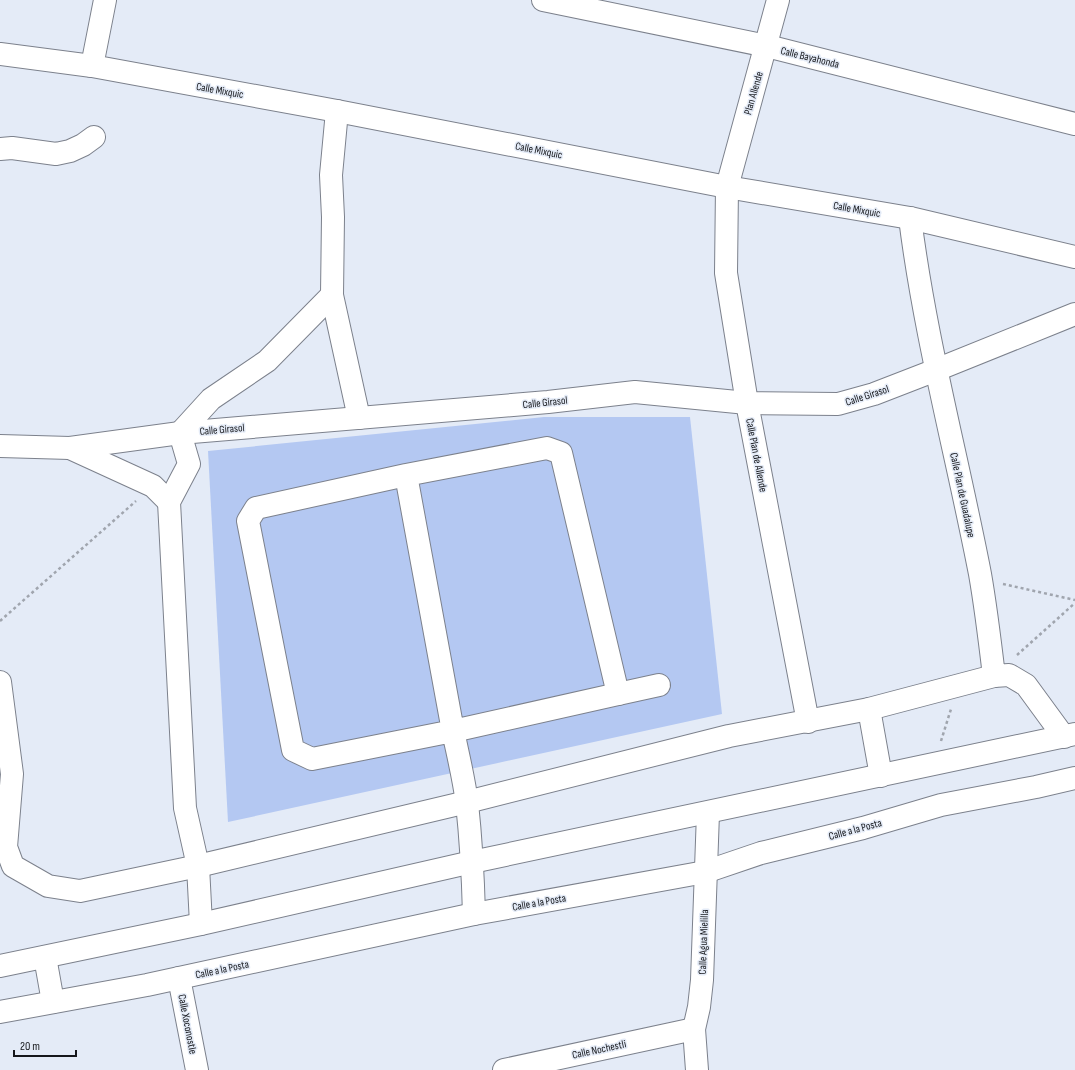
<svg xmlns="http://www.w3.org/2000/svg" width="1075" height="1070" viewBox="0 0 1075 1070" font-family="'Sofia Sans Condensed',sans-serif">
<rect width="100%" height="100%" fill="#e4ebf7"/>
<!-- green -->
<path fill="#b4c8f2" d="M544 417H690L722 714 228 822 208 451Z"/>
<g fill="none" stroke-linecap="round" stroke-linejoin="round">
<!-- minor casing -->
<g stroke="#7c818c" stroke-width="24">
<g id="minor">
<path d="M543 0 767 46 1075 124"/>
<path d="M778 0 727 187 726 273 747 403 808 722"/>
<path d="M0 54 92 66 337 111 727 187 910 218 1075 257"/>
<path d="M92 66 105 0"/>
<path d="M0 149 12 148 56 154 70 151 83 145 94 137"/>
<path d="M910 218C925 338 957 455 980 574 986 608 990 642 994 676L1009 675 1026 685 1064 737"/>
<path d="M332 295 359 418"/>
<path d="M0 446 70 448 180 433 548 402 635 392 747 403 838 404 874 394 936 370 1075 314"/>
<path d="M70 448 153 486 169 502"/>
<path d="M406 475 256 508 248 521 293 750 312 759 453 731 618 694 561 453 547 448 406 475 453 731C458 755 464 779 467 803 471 840 473 877 474 914"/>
<path d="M0 682 12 774 6 847 13 866 48 886 80 891 198 866 467 802 729 736 869 709 994 676"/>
<path d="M618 694 659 685"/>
<path d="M869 709 881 776"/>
<path d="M201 924 198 866 185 808 169 502 189 464 180 433 211 399 267 361 332 295 333 217 331 175 337 111"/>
<path d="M45 957 53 1002"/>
<path d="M0 966 201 924 472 862 1075 734"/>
<path d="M179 978 197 1070"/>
<path d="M0 1012 147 985 474 914 705 872 761 853 863 828 941 805 1036 787 1075 778"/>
<path d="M504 1070 694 1029"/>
<path d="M697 1070 694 1029 699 1007 702 980 708 813"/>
</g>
</g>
<!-- path -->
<g stroke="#a0a5ae" stroke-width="2.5" stroke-dasharray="3 3" stroke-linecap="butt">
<path d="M1003 584 1075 600"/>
<path d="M0 621 136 501"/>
<path d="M1017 655 1075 603"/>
<path d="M941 741 951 709"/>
</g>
<!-- minor -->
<use href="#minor" stroke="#fff" stroke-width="22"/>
</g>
<g text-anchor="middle" stroke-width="3" stroke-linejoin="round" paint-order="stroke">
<!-- street labels -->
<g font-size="11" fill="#15171b" stroke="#e4ebf7">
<text transform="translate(810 57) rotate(14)" y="4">Calle Bayahonda</text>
<text transform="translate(220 90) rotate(10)" y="4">Calle Mixquic</text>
<text transform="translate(753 93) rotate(-74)" y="4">Plan Allende</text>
<text transform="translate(539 150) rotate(11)" y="4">Calle Mixquic</text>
<text transform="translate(857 209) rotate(10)" y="4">Calle Mixquic</text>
<text transform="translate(867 395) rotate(-18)" y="4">Calle Girasol</text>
<text transform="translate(545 402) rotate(-6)" y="4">Calle Girasol</text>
<text transform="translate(222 429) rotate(-5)" y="4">Calle Girasol</text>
<text transform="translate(757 455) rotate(79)" y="4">Calle Plan de Allende</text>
<text transform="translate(963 495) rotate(78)" y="4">Calle Plan de Guadalupe</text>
<text transform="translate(855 829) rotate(-15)" y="4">Calle a la Posta</text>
<text transform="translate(539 902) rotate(-10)" y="4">Calle a la Posta</text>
<text transform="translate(703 942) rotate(-88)" y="4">Calle Agua Mielilla</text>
<text transform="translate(222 969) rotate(-12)" y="4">Calle a la Posta</text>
<text transform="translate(188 1024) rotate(79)" y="4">Calle Xoconostle</text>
<text transform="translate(599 1049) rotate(-12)" y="4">Calle Nochestli</text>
</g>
</g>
<!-- scale -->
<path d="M14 1050v6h62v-6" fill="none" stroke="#15171b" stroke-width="2"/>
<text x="20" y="1050" font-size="12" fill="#15171b" stroke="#e4ebf7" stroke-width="3" paint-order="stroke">20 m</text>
</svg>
